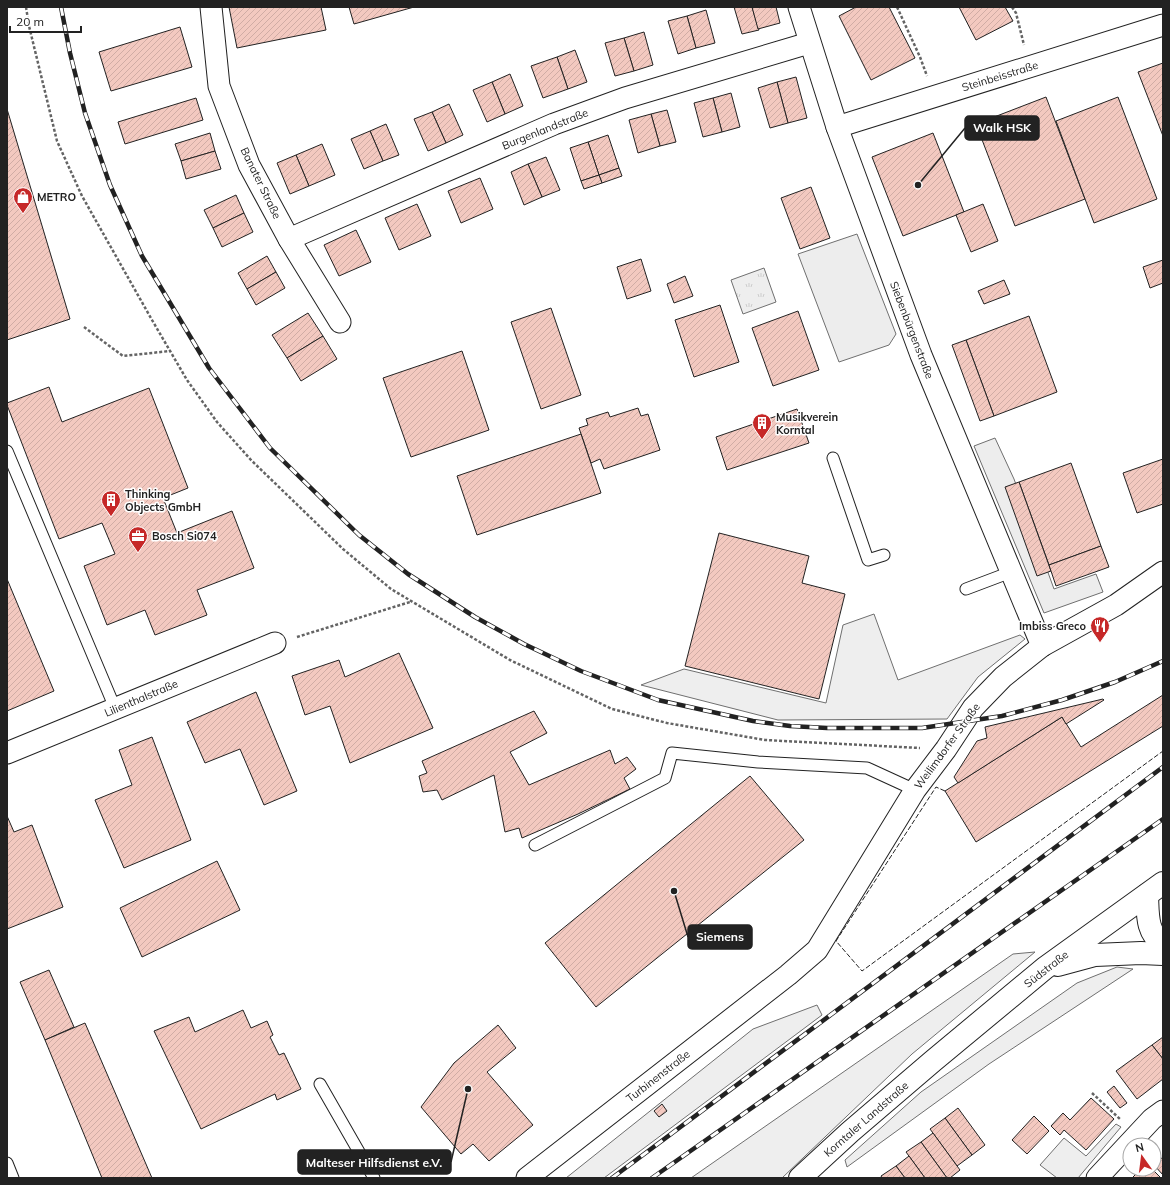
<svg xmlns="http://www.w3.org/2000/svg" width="1170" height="1185" viewBox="0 0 1170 1185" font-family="Mulish,sans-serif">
<defs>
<pattern id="park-tufts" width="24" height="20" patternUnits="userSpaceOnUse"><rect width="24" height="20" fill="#eee"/><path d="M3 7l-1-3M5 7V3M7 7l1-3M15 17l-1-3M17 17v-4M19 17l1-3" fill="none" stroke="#ccc"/></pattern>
<pattern id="building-hatch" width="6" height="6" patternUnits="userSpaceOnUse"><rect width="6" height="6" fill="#f3c9c0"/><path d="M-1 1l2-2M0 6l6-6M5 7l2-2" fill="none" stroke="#d0aca5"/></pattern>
</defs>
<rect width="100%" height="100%" fill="#fff"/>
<!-- green -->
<g fill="#eee" stroke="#6f6f6f">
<path d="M874 614 898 680 1020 635 1025 639 978 677 947 719 778 720 641 685 684 669 826 703 843 625Z"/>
<path d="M1035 952 912 1054 782 1178H691L1013 954Z"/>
<path d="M1117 967 1133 969 989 1064 847 1167 845 1160 921 1092 1077 983Z"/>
<path d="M817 1005 822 1015 604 1178H566L753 1029Z"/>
<path d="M1116 1124 1121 1127 1078 1178H1057L1040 1165 1064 1138 1086 1156Z"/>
</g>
<!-- park -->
<path fill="url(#park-tufts)" stroke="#6f6f6f" d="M764 268 776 302 743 314 731 280Z"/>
<!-- parking -->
<g fill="#ededed" stroke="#6f6f6f">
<path d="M857 234 896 334 889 345 839 362 798 254Z"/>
<path d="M995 438 1014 479 1054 589 1096 574 1103 592 1044 613 974 446Z"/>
</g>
<!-- building -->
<g fill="url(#building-hatch)" stroke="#222">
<path d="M229 7H321L326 30 237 48Z"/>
<path d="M349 7H414L354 24Z"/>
<path d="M734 7H752L759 30 742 34Z"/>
<path d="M752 7H776L780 23 758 29Z"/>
<path d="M856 7H889L915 58 871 80 839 16Z"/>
<path d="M959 7H1005L1013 21 976 40Z"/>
<path d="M706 10 715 43 696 48 687 16Z"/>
<path d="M687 16 696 48 678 54 668 21Z"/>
<path d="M180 27 192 67 111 91 99 52Z"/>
<path d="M644 32 653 65 634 71 624 38Z"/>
<path d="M624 38 634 71 615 76 605 43Z"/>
<path d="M575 50 587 82 568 89 557 57Z"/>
<path d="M557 57 568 89 543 98 531 66Z"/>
<path d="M1163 63V136L1138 72Z"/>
<path d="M510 74 523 106 505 114 492 82Z"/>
<path d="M796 77 807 118 788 123 777 82Z"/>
<path d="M492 82 505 114 487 122 473 90Z"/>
<path d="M777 82 788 123 770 128 758 88Z"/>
<path d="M731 93 740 127 722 132 713 98Z"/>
<path d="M1046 97 1085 199 1015 226 976 124Z"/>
<path d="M1118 97 1157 199 1094 223 1056 121Z"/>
<path d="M196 98 203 120 125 144 118 122Z"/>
<path d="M713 98 722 132 703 137 694 103Z"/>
<path d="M449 104 463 135 446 143 432 112Z"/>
<path d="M7 109 70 319 7 340Z"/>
<path d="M667 110 676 142 660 146 651 114Z"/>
<path d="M432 112 446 143 428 151 414 119Z"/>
<path d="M651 114 660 146 638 153 629 120Z"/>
<path d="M386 124 399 155 383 161 370 131Z"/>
<path d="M370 131 383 161 364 169 351 139Z"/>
<path d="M210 133 215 151 181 161 175 144Z"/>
<path d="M933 133 964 212 903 236 872 157Z"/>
<path d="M608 135 619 168 599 175 588 142Z"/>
<path d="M588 142 599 175 581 181 570 148Z"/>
<path d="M322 144 335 175 309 186 296 155Z"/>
<path d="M215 151 221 169 186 179 181 161Z"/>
<path d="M296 155 309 186 290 194 277 163Z"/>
<path d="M546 157 560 190 542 197 528 164Z"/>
<path d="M528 164 542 197 524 205 511 172Z"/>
<path d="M619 168 622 176 602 183 599 175Z"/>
<path d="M599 175 602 183 584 189 581 181Z"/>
<path d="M480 178 493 209 461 223 448 191Z"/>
<path d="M811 187 830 238 800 249 781 198Z"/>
<path d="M236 195 244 213 213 228 204 210Z"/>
<path d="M417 204 431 236 399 250 385 218Z"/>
<path d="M983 204 998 241 971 252 956 215Z"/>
<path d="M244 213 253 232 222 247 213 228Z"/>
<path d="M356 230 371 262 339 276 324 245Z"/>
<path d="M267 256 276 272 247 289 238 273Z"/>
<path d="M641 259 651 291 627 299 617 267Z"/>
<path d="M1163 260V283L1150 288 1143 267Z"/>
<path d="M276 272 285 288 256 305 247 289Z"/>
<path d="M685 276 693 296 674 303 667 284Z"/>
<path d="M1004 280 1010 294 984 304 978 291Z"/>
<path d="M720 305 739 362 694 377 675 320Z"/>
<path d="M551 308 581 395 541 409 511 322Z"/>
<path d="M798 311 819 370 773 386 752 328Z"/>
<path d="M308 313 323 336 287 358 272 335Z"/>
<path d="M1029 316 1057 392 994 416 966 340Z"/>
<path d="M323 336 337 359 301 381 287 358Z"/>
<path d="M966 340 994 416 980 421 952 345Z"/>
<path d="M462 351 489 430 411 457 383 378Z"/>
<path d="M49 387 62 422 149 388 188 488 163 498 177 533 232 511 254 568 197 590 207 615 155 635 145 610 107 625 84 566 115 554 102 523 59 539 7 405V403Z"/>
<path d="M638 408 641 416 648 414 660 450 604 469 600 459 591 463 579 428 588 425 586 419 608 412 610 417Z"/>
<path d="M797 409 809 443 727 470 716 437Z"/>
<path d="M581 434 601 493 477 535 457 476Z"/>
<path d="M1163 459V504L1137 513 1123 473Z"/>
<path d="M1071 463 1101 546 1049 565 1019 482Z"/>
<path d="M1019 482 1051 571 1037 576 1005 487Z"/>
<path d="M719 533 809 556 802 583 845 594 819 699 685 666Z"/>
<path d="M1101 546 1109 567 1056 586 1049 565Z"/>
<path d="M7 579 54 691 7 711Z"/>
<path d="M399 653 433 728 350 763 330 706 305 715 292 676 339 660 345 677Z"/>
<path d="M256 692 297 791 264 805 240 749 205 763 187 722Z"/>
<path d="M1163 695V726L976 842 945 791 1062 717 1081 747Z"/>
<path d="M1103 699 1104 700 1066 724 1062 717 958 783 954 777 977 741 987 738 985 727Z"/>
<path d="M534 711 547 733 510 752 529 785 610 750 615 764 627 757 636 769 624 778 630 789 578 814 522 838 519 828 505 832 494 775 442 800 437 790 423 792 419 776 427 773 422 761Z"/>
<path d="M152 737 191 840 124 868 95 800 132 785 119 750Z"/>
<path d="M750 776 804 840 596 1007 545 943Z"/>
<path d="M7 816 14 832 32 825 63 907 7 929Z"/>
<path d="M217 861 240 910 142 957 120 908Z"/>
<path d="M49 970 74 1027 45 1040 20 982Z"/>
<path d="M243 1010 251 1028 267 1021 273 1035 270 1037 279 1055 284 1053 301 1089 277 1100 275 1094 201 1129 154 1031 189 1017 195 1032Z"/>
<path d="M85 1023 152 1178H102L45 1040Z"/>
<path d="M498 1025 516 1048 487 1072 533 1125 489 1161 473 1144 461 1154 421 1107 454 1063Z"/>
<path d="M1163 1037V1059L1152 1045Z"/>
<path d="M1152 1045 1163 1059V1079L1137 1099 1116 1071Z"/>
<path d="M1114 1086 1127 1103 1120 1108 1107 1092Z"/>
<path d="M1091 1098 1114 1119 1086 1150 1064 1130 1060 1135 1051 1126 1063 1113 1070 1120Z"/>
<path d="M662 1104 667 1111 659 1117 654 1111Z"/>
<path d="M958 1108 985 1145 972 1155 945 1118Z"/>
<path d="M1034 1116 1049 1131 1027 1154 1012 1140Z"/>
<path d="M945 1118 972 1155 957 1166 930 1129Z"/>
<path d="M933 1133 960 1170 950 1178H947L921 1142Z"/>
<path d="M921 1142 947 1178H925L906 1152Z"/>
<path d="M1154 1150 1163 1160V1175L1154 1165Z"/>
<path d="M909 1156 925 1178H905L896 1166Z"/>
<path d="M896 1166 905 1178H882L881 1176Z"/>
<path d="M1141 1169H1152L1161 1178H1132Z"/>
</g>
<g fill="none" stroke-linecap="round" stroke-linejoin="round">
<!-- lane casing -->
<g stroke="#222" stroke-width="13">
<g id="lane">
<path d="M7 451 115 708"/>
<path d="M833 458 868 560 884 555"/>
<path d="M966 589 1011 572"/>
<path d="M535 845 665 778 672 753 758 762 867 768 915 790"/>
<path d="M320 1084 374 1178"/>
<path d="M7 1163 13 1178"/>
</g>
</g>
<!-- street casing -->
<g stroke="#222" stroke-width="23">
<g id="street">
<path d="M211 7 219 86 249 165 289 239 340 322"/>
<path d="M799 7 837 127 921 355 1042 646"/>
<path d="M837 127 1163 25"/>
<path d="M289 239 554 124 625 98 809 43"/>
<path d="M7 753 275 643"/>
<path d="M527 1178 788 975 817 950 915 790 946 749 973 708 1003 677 1042 646 1116 605 1163 572"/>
<path d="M1097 1178 1152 1119 1163 1111"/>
</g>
</g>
<!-- secondary casing -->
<g stroke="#222" stroke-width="24">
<g id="secondary">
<path d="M1147 895C1148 914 1146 932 1163 944"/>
<path d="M1058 965 1095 955 1141 953 1163 954"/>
<path d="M800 1178 850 1132 933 1061 1045 968 1163 883"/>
</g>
</g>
<!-- path -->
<g stroke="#646464" stroke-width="2.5" stroke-dasharray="3 2" stroke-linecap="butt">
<path d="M26 7 29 26 57 141 82 196 152 320 187 380 217 422 251 460 343 549 391 589 510 660 612 709 667 723 765 740 920 748"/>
<path d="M897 7 920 57 927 76"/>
<path d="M1012 7 1016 13 1024 45"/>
<path d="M84 327 123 356 170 351"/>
<path d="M297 637 410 602"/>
<path d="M1092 1093 1121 1120"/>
</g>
<!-- lane -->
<use href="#lane" stroke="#fff" stroke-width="11"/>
<!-- street -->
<use href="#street" stroke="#fff" stroke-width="21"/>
<!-- secondary -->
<use href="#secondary" stroke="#fff" stroke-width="22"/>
<!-- rail casing -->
<g stroke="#222" stroke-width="4.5">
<g id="rail">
<path d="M61 7 70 53 85 113 110 185 142 256 209 368 270 448 359 535 408 574 475 617 524 644 581 671 658 700 753 721 790 726 827 728H922L1002 716 1062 700 1115 682 1163 661"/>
<path d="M612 1178 1163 767"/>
<path d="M652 1178 1163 819"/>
</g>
</g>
<!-- rail -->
<use href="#rail" stroke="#fff" stroke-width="3" stroke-dasharray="9" stroke-linecap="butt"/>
<!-- fence -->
<path stroke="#222" stroke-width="1" stroke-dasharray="5 2" stroke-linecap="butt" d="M945 791 936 787 836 941 862 971 1163 751"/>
</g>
<!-- icons -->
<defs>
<g id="shop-pin" transform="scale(1)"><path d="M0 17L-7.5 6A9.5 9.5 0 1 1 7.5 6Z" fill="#c62828" stroke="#fff"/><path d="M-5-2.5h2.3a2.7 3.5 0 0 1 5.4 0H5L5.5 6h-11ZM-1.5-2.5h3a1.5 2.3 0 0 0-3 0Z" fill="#fff"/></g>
<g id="building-pin" transform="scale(1)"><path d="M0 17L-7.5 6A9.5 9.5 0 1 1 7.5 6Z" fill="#c62828" stroke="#fff"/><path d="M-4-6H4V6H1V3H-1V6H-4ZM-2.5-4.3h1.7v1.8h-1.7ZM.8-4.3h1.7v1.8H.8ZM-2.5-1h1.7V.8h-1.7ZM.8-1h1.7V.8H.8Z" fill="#fff"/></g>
<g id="office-pin" transform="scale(1)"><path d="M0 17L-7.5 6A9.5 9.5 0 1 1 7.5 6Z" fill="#c62828" stroke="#fff"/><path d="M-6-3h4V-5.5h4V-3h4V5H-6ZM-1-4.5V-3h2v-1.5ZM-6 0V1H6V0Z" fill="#fff"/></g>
<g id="restaurant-pin" transform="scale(1)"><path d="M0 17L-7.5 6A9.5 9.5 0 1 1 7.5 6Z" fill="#c62828" stroke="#fff"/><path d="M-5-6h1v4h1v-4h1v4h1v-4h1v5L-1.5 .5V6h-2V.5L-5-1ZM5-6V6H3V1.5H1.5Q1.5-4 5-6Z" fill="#fff"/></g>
</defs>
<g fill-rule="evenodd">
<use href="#shop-pin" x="23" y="197"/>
<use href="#building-pin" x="762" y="423"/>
<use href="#building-pin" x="111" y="500"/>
<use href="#office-pin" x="138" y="536"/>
<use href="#restaurant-pin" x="1100" y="626"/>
</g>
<g text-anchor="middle" stroke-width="3" stroke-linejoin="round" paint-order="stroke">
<!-- street labels -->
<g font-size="11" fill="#222" stroke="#fff">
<text transform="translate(1000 76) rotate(-17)" y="4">Steinbeisstraße</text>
<text transform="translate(545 129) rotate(-22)" y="4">Burgenlandstraße</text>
<text transform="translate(261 183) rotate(64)" y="4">Banater Straße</text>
<text transform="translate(912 330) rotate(69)" y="4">Siebenbürgenstraße</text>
<text transform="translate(141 698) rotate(-23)" y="4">Lilienthalstraße</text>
<text transform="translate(947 746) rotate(-54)" y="4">Weilimdorfer Straße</text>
<text transform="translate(1046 969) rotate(-38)" y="4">Südstraße</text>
<text transform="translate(658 1076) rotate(-38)" y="4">Turbinenstraße</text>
<text transform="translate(866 1119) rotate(-41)" y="4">Korntaler Landstraße</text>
</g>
<!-- poi labels -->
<g font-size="11" font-weight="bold" fill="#222" stroke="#fff" text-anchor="start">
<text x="37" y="201">METRO</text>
<text x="776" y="421">Musikverein<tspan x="776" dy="13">Korntal</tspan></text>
<text x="125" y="498">Thinking<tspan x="125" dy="13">Objects GmbH</tspan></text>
<text x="152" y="540">Bosch Si074</text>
<text x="1086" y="630" text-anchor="end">Imbiss Greco</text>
</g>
</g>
<!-- callouts -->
<path fill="none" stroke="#222" stroke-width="1.5" d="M918 185L965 128M674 891L688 937M468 1089L451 1162"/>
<g fill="#222" stroke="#fff" stroke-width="1.5">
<circle cx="918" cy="185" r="4"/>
<circle cx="674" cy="891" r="4"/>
<circle cx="468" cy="1089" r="4"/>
</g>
<g fill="#222" stroke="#222" stroke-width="1.5">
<rect x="965" y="116" width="74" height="24" rx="4"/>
<rect x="688" y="925" width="64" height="24" rx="4"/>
<rect x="298" y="1150" width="153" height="24" rx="4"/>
</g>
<g font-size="12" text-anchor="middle" font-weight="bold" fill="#fff">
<text x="1002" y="132">Walk HSK</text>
<text x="720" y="941">Siemens</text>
<text x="374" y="1167">Malteser Hilfsdienst e.V.</text>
</g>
<!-- border -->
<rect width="1170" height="1185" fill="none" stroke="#222222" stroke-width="16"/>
<!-- north arrow -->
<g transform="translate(1142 1157) rotate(346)"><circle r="19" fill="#ffffff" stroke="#a7a7a7"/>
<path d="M0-3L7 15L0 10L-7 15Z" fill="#c62828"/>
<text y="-6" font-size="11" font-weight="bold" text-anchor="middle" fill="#222222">N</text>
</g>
<!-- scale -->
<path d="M10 26v6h71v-6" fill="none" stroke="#222222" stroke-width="2"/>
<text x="16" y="26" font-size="12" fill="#222222" stroke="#ffffff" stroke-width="3" paint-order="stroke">20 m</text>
</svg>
